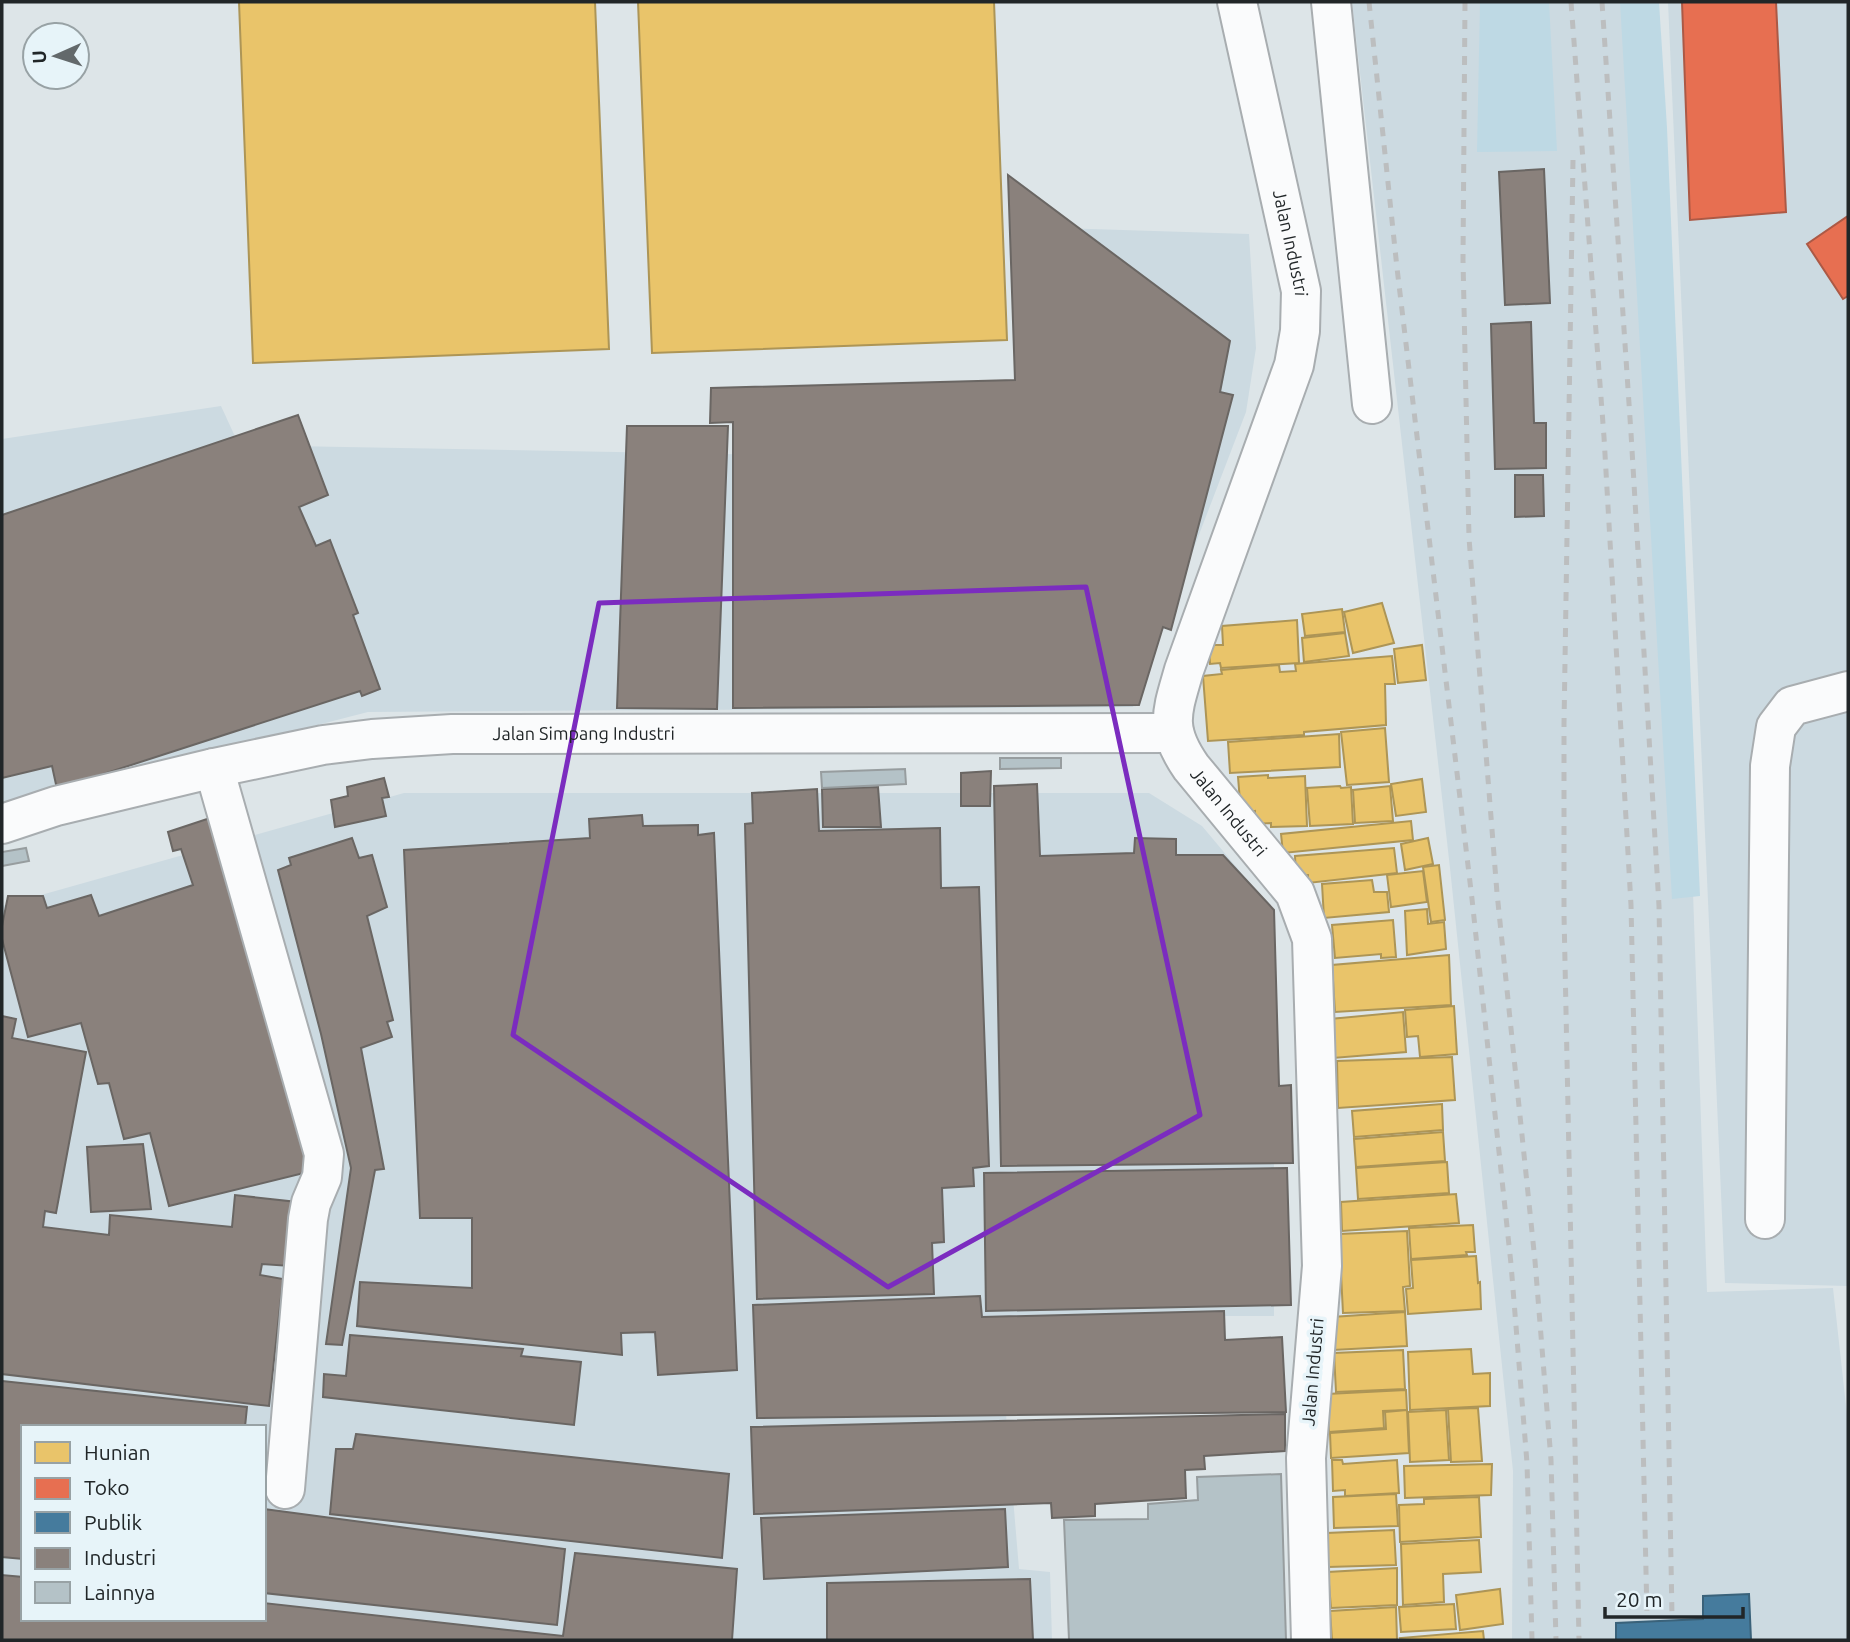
<svg xmlns="http://www.w3.org/2000/svg" width="1850" height="1642" viewBox="0 0 1850 1642" font-family="Ubuntu,sans-serif">
<rect width="100%" height="100%" fill="#dde5e8"/>
<!-- built -->
<g fill="#ccdae1" fill-rule="evenodd">
<path d="M1352 2H1654L1670 235 1707 1292 1833 1288 1848 1424V1640H1512L1513 1471 1450 868Z"/>
<path d="M1668 2H1848V1286L1725 1283Z"/>
<path d="M1059 228 1249 234 1256 348 1246 412 1133 707 368 712 2 806V439L221 406 244 456 290 446 1057 460Z"/>
<path d="M404 793H1149L1202 826 1274 912V1316H1220L1006 1414 1019 1569 1050 1572 1052 1640H2V906ZM23 1427H264V1619H23Z"/>
</g>
<!-- green -->
<g fill="#bed9e4">
<path d="M1480 2H1549L1557 151 1477 152Z"/>
<path d="M1620 2H1659L1667 128 1700 896 1672 899Z"/>
</g>
<!-- homes -->
<g fill="#e9c46a" stroke="#ad9556" stroke-width="2">
<path d="M239 2H595L609 349 253 363Z"/>
<path d="M638 2H994L1007 340 652 353Z"/>
<path d="M1382 603 1394 643 1353 653 1344 612Z"/>
<path d="M1342 609 1345 632 1305 636 1302 614Z"/>
<path d="M1297 620 1299 663 1221 668 1220 663 1210 664 1209 645H1223L1222 626Z"/>
<path d="M1345 633 1349 656 1304 662 1302 638Z"/>
<path d="M1422 645 1426 680 1398 683 1394 649Z"/>
<path d="M1392 656 1395 684H1385L1386 725 1304 732V735L1208 741 1203 676 1222 674 1221 670 1279 665 1280 672 1296 671 1295 664Z"/>
<path d="M1385 728 1389 782 1347 785 1341 732Z"/>
<path d="M1339 734 1340 767 1230 773 1228 742Z"/>
<path d="M1268 775V778L1305 776 1307 826 1271 827V823L1255 824V811L1241 813 1238 777Z"/>
<path d="M1422 779 1426 812 1396 816 1391 784Z"/>
<path d="M1340 786 1341 788 1351 787 1353 824 1310 826 1307 788Z"/>
<path d="M1390 786 1393 821 1355 823 1353 790Z"/>
<path d="M1411 821 1413 840 1283 853 1281 834Z"/>
<path d="M1428 838 1433 864 1405 870 1401 844Z"/>
<path d="M1394 848 1397 873 1308 883V875L1296 876 1295 856Z"/>
<path d="M1439 865 1445 920 1431 922 1423 867Z"/>
<path d="M1423 871 1427 902 1391 907 1387 875Z"/>
<path d="M1372 880 1374 892H1387L1389 912 1324 918 1322 884Z"/>
<path d="M1427 909 1428 924 1444 922 1446 949 1407 955 1405 911Z"/>
<path d="M1393 920 1396 957 1381 958V954L1335 958 1332 925Z"/>
<path d="M1449 955 1451 1005 1335 1012 1332 965Z"/>
<path d="M1454 1006 1457 1054 1420 1057 1418 1036 1407 1037 1405 1010Z"/>
<path d="M1403 1012 1406 1052 1333 1058 1330 1019Z"/>
<path d="M1452 1057 1455 1100 1338 1108 1337 1061Z"/>
<path d="M1442 1104 1443 1130 1354 1137 1352 1111Z"/>
<path d="M1443 1132 1445 1161 1356 1167 1354 1139Z"/>
<path d="M1447 1162 1449 1193 1358 1199 1356 1168Z"/>
<path d="M1456 1194 1459 1223 1342 1231 1341 1202Z"/>
<path d="M1473 1225 1475 1252H1466L1467 1255 1411 1259 1409 1228Z"/>
<path d="M1407 1231 1410 1286 1403 1287 1405 1311 1343 1313 1339 1234Z"/>
<path d="M1476 1256 1478 1283 1480 1282 1481 1309 1408 1314 1406 1289 1413 1288 1411 1260Z"/>
<path d="M1405 1312 1407 1346 1333 1350 1332 1317Z"/>
<path d="M1471 1349 1473 1374 1490 1373V1406L1410 1410 1408 1352Z"/>
<path d="M1403 1350 1405 1389 1336 1392 1334 1353Z"/>
<path d="M1406 1390 1407 1410 1383 1411 1384 1428 1329 1432 1327 1394Z"/>
<path d="M1478 1408 1482 1461 1451 1462 1448 1409Z"/>
<path d="M1407 1410 1409 1453 1331 1458 1330 1433 1386 1429 1385 1412Z"/>
<path d="M1446 1410 1449 1460 1410 1462 1408 1412Z"/>
<path d="M1332 1460H1342L1343 1464 1397 1460 1399 1493 1345 1496V1490L1333 1491Z"/>
<path d="M1492 1464 1491 1495 1405 1498 1404 1466Z"/>
<path d="M1396 1494 1398 1526 1334 1528 1333 1497Z"/>
<path d="M1479 1497 1481 1537 1400 1542 1399 1505 1424 1504V1499Z"/>
<path d="M1394 1530 1396 1565 1328 1567 1327 1533Z"/>
<path d="M1479 1540 1481 1572 1443 1574 1444 1602 1403 1605 1401 1544Z"/>
<path d="M1397 1568V1605L1331 1608 1328 1572Z"/>
<path d="M1500 1589 1503 1624 1460 1630 1456 1595Z"/>
<path d="M1454 1604 1456 1629 1401 1632 1399 1607Z"/>
<path d="M1396 1607 1397 1640H1332L1330 1611Z"/>
<path d="M1483 1631 1484 1640H1401L1400 1638Z"/>
</g>
<!-- shops -->
<g fill="#e76f51" stroke="#ac5945" stroke-width="2">
<path d="M1682 2H1776L1786 212 1690 220Z"/>
<path d="M1848 216V296L1843 299 1807 244Z"/>
</g>
<!-- public -->
<path fill="#457b9d" stroke="#3a627a" stroke-width="2" d="M1749 1594 1751 1640H1616V1623L1703 1619V1596Z"/>
<!-- industry -->
<g fill="#8a817c" stroke="#6a6663" stroke-width="2">
<path d="M1544 169 1550 303 1505 305 1499 172Z"/>
<path d="M1008 175 1230 341 1220 392 1233 395 1171 630 1163 627 1139 705 733 708V422L710 423 711 388 1015 380Z"/>
<path d="M1531 322 1534 423H1546V468L1495 469 1491 324Z"/>
<path d="M298 415 328 495 299 507 316 546 330 540 358 613 353 615 380 689 362 696 360 691 57 789 52 766 2 778V515Z"/>
<path d="M627 426H728L717 709 617 708Z"/>
<path d="M1515 475H1543L1544 516 1515 517Z"/>
<path d="M991 771 990 806H961V773Z"/>
<path d="M384 778 389 797 382 798 386 816 335 827 331 800 348 796 347 787Z"/>
<path d="M1037 784 1040 856 1134 853 1135 838 1176 839V855H1223L1274 910 1279 1086 1291 1085 1293 1163 1001 1166 994 786Z"/>
<path d="M878 787 881 827H823L822 789Z"/>
<path d="M817 789 819 831 940 828 941 888 979 887 989 1166 973 1168 974 1186 942 1188 944 1242 932 1243 934 1294 757 1299 745 824 753 823 752 793Z"/>
<path d="M642 815 643 826 698 825V835L714 833 737 1370 658 1375 655 1332 621 1333 622 1355 357 1326 360 1282 472 1288V1218H420L404 850 590 838 589 819Z"/>
<path d="M210 818 316 1170 169 1206 150 1133 124 1139 109 1083 98 1084 81 1023 28 1037 2 939V926L8 896H43L47 908 91 895 99 916 193 885 181 849 173 851 168 832Z"/>
<path d="M352 838 359 858 372 855 387 907 367 916 393 1020 387 1022 392 1037 361 1048 384 1169 375 1170 342 1345 326 1344 351 1168 321 1034 278 870 291 865 289 858Z"/>
<path d="M2 1016 16 1019 12 1038 86 1052 56 1213 45 1211 43 1227 109 1235 110 1215 232 1227 235 1195 297 1202 290 1266 262 1264 260 1275 283 1279 269 1406 2 1374Z"/>
<path d="M143 1144 151 1209 91 1212 87 1147Z"/>
<path d="M1287 1168 1291 1305 986 1311 984 1173Z"/>
<path d="M980 1296 982 1317 1224 1311 1225 1340 1282 1337 1286 1412 757 1418 753 1305Z"/>
<path d="M350 1335 523 1349 521 1356 581 1362 574 1425 323 1397 324 1374 346 1376Z"/>
<path d="M2 1381 247 1407 245 1427H252H23V1559L2 1557Z"/>
<path d="M1285 1414V1451L1204 1456 1205 1469 1185 1470 1186 1498 1095 1504V1516L1052 1518 1051 1503 754 1514 751 1427Z"/>
<path d="M356 1434 729 1474 722 1558 330 1514 336 1449H353Z"/>
<path d="M264 1509 565 1549 557 1625 264 1593Z"/>
<path d="M1005 1509 1008 1567 764 1579 761 1518Z"/>
<path d="M575 1553 737 1569 732 1640H2V1575L23 1577V1619H264V1603L563 1636Z"/>
<path d="M1030 1579 1033 1640H827V1583Z"/>
</g>
<!-- building -->
<g fill="#b4c2c7" stroke="#979d9f" stroke-width="2">
<path d="M1000 758H1061V768L1000 769Z"/>
<path d="M905 769 906 784 822 788 821 772Z"/>
<path d="M26 848 29 861 2 866V852Z"/>
<path d="M1281 1474 1286 1640H1069L1064 1520 1148 1519V1504L1198 1500 1197 1477Z"/>
</g>
<g fill="none" stroke-linecap="round" stroke-linejoin="round">
<!-- minor casing -->
<g stroke="#a8adb0" stroke-width="42">
<g id="minor">
<path id="s1" d="M1237 2 1301 291 1300 331 1294 365 1184 670C1172 712 1164 728 1191 767L1295 893 1312 939 1322 1266 1306 1458 1311 1640"/>
<path d="M1331 2 1372 404"/>
<path d="M214 768 324 1154 322 1177 311 1203 308 1219 285 1489"/>
<path id="s2" d="M2 824 56 806 214 768 323 745 372 739 452 734 1174 733"/>
<path d="M1765 1219 1770 766 1776 727 1792 706 1848 691"/>
</g>
</g>
<!-- minor -->
<use href="#minor" stroke="#fafbfc" stroke-width="38"/>
<!-- rail -->
<g stroke="#bcbebf" stroke-width="5" stroke-dasharray="9 9" stroke-linecap="butt">
<path d="M1369 2 1397 268 1472 899 1511 1264 1527 1463 1532 1640"/>
<path d="M1465 2 1463 260 1469 538 1497 893 1535 1261 1551 1460 1556 1640"/>
<path d="M1571 2 1604 437 1631 905 1647 1616"/>
<path d="M1602 2 1631 433 1659 906 1672 1616"/>
<path d="M1573 160 1564 724V914L1579 1640"/>
</g>
</g>
<!-- marked area -->
<path fill="none" stroke="#7b2cbf" stroke-width="5" stroke-linejoin="round" d="M1086 587 1200 1115 888 1287 513 1035 599 603Z"/>
<g text-anchor="middle" stroke-width="7" stroke-linejoin="round" paint-order="stroke">
<!-- street labels -->
<g font-size="18" fill="#212628" stroke="#e7f4f9">
<text dy="6" stroke="none"><textPath href="#s1" startOffset="247">Jalan Industri</textPath></text>
<text dy="6" stroke="none"><textPath href="#s2" startOffset="592">Jalan Simpang Industri</textPath></text>
<text dy="6" stroke="none"><textPath href="#s1" startOffset="856">Jalan Industri</textPath></text>
<text transform="translate(1313 1372) rotate(-85)" y="6">Jalan Industri</text>
</g>
</g>
<!-- border -->
<rect width="1850" height="1642" fill="none" stroke="#212628" stroke-width="7"/>
<!-- legend -->
<rect x="21" y="1425" width="245" height="196" fill="#e7f4f9" stroke="#98a2a5" stroke-width="2"/>
<rect x="35" y="1442" width="35" height="21" fill="#e9c46a" stroke="#98a2a5" stroke-width="2"/>
<text x="84" y="1460" font-size="21" fill="#212628">Hunian</text>
<rect x="35" y="1478" width="35" height="21" fill="#e76f51" stroke="#98a2a5" stroke-width="2"/>
<text x="84" y="1495" font-size="21" fill="#212628">Toko</text>
<rect x="35" y="1512" width="35" height="21" fill="#457b9d" stroke="#98a2a5" stroke-width="2"/>
<text x="84" y="1530" font-size="21" fill="#212628">Publik</text>
<rect x="35" y="1548" width="35" height="21" fill="#8a817c" stroke="#98a2a5" stroke-width="2"/>
<text x="84" y="1565" font-size="21" fill="#212628">Industri</text>
<rect x="35" y="1582" width="35" height="21" fill="#b4c2c7" stroke="#98a2a5" stroke-width="2"/>
<text x="84" y="1600" font-size="21" fill="#212628">Lainnya</text>
<!-- north arrow -->
<g transform="translate(56 56) rotate(267)"><circle r="33" fill="#e7f4f9" stroke="#98a2a5" stroke-width="2"/>
<path d="M0-5L12 26L0 18L-12 26Z" fill="#63696b"/>
<text y="-10" font-size="19" font-weight="bold" text-anchor="middle" fill="#212628">U</text>
</g>
<!-- scale -->
<path d="M1605 1607v10h138v-10" fill="none" stroke="#212628" stroke-width="3.5"/>
<text x="1616" y="1607" font-size="21" fill="#212628" stroke="#e7f4f9" stroke-width="5" paint-order="stroke">20 m</text>
</svg>
